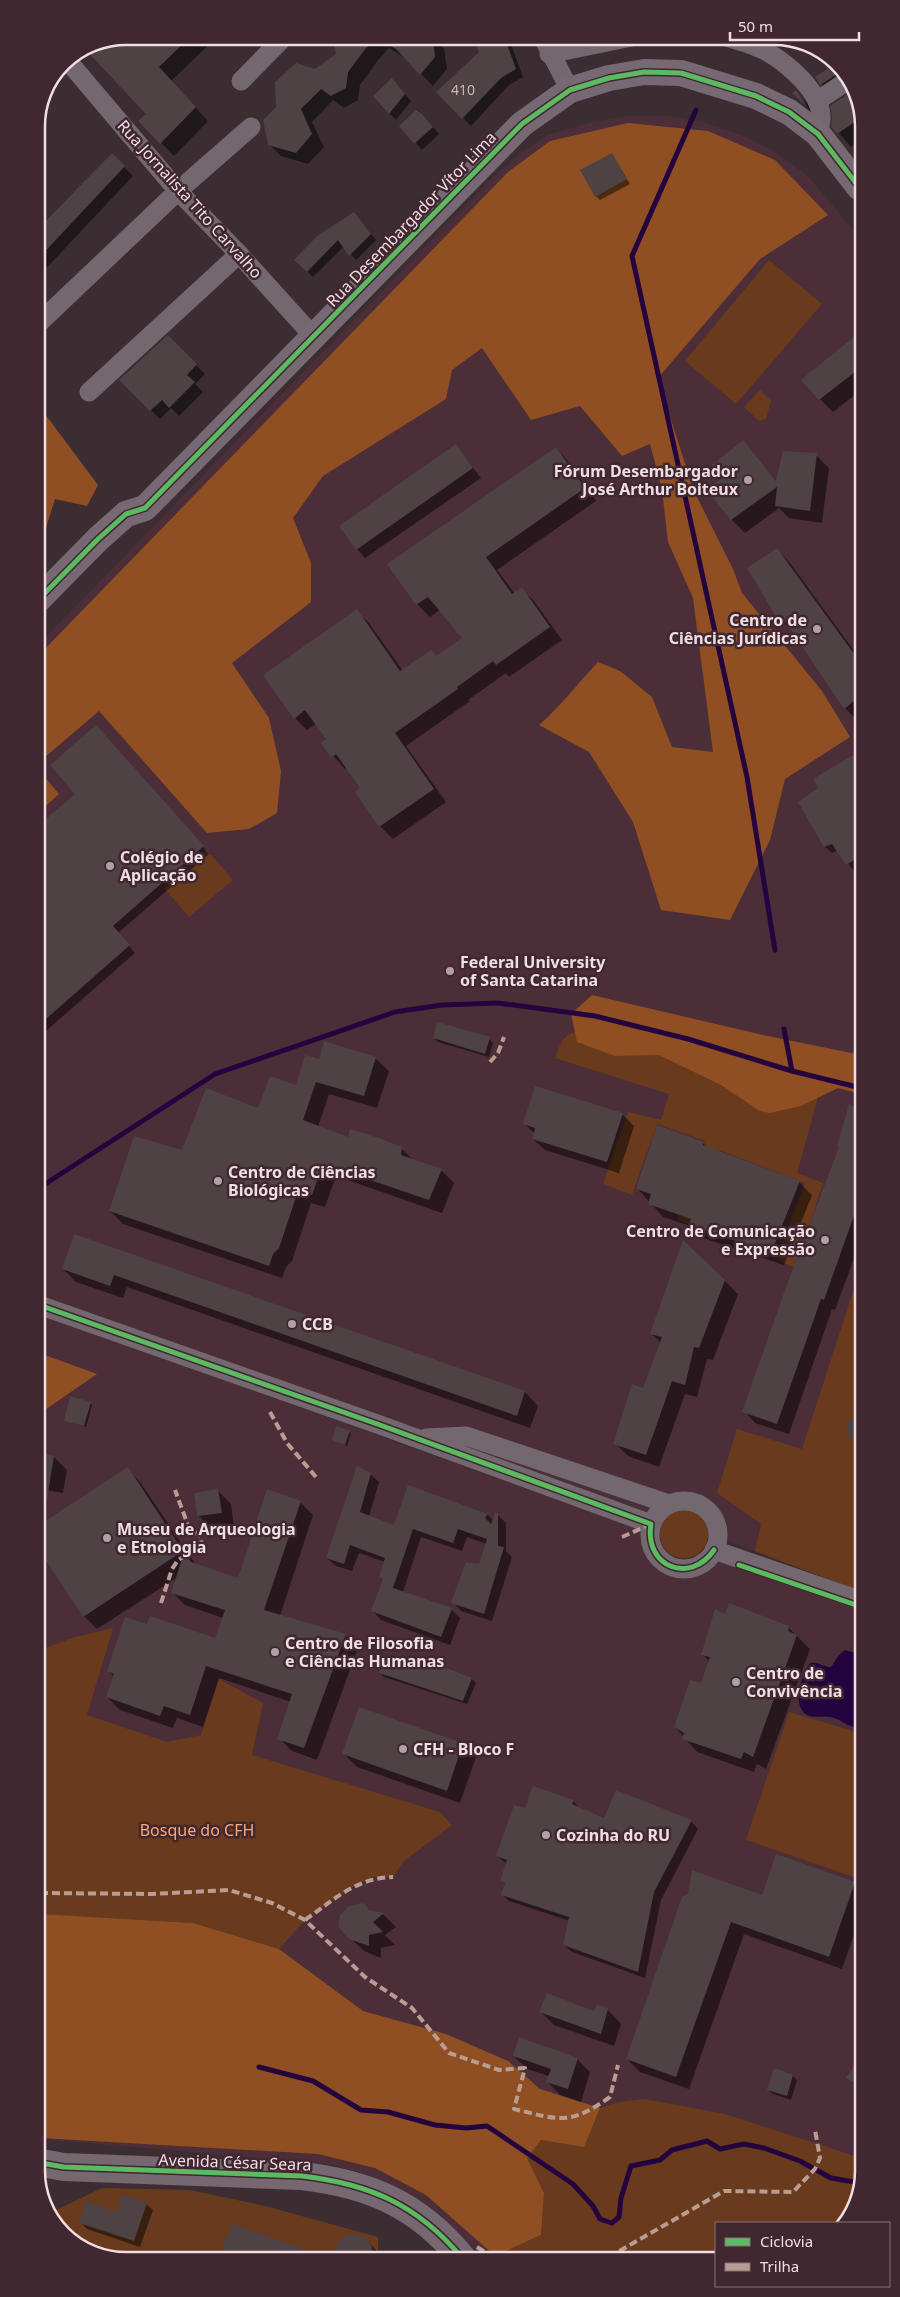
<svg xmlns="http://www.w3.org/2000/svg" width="900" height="2297" viewBox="0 0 900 2297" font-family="'Noto Sans',sans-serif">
<rect width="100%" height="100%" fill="#3b2d32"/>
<!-- built -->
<g fill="#4c2e38">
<path d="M629 116H667L707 123 746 137 777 153 808 176 859 237 862 1592 728 1541 39 1298 38 645 490 180 519 155 547 135 592 122Z"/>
<path d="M39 1314 862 1609 864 2171 846 2223H716V2257L479 2258 475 2249 428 2206 400 2189 365 2174 329 2164 41 2139Z"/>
</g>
<!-- green -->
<g fill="#693b1c">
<path d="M769 260 822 304 736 404 685 361Z"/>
<path d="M760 390 771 401 766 419 759 421 744 407Z"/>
<path d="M207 850 233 880 189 917 164 888Z"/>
<path d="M582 1030 822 1083 797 1173 823 1183 796 1269 776 1258 805 1183 719 1150 690 1224 678 1220 705 1141 657 1124 632 1195 603 1184 628 1112 661 1120 669 1094 555 1058C562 1040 563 1034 582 1030Z"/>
<path d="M862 1264V1592L755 1551 761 1524 717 1493 737 1429 802 1449Z"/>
<circle cx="684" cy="1534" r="24"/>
<path d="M113 1628 87 1715 167 1742 201 1735 219 1679 263 1703 252 1755 440 1812 452 1825 404 1861 393 1877H375L357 1884 305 1920 279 1949 193 1923 40 1914V1650L75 1637Z"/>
<path d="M789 1712 863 1734V1880L746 1840Z"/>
<path d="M645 2099 725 2114 864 2159V2171L846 2223H716V2257L496 2258 495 2256 541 2235 544 2193 527 2158 541 2140 584 2147 600 2108 618 2102Z"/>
<path d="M102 2188 190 2190 265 2206 378 2237V2253L383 2259 120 2261 71 2242 50 2213Z"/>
</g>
<!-- forest -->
<g fill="#8f4f22">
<path d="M628 123 708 131 775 160 828 215 760 259 658 378 693 489 733 569 742 593 822 691 850 737 785 779 770 840 730 920 661 910 633 822 589 752 539 725C561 706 578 683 598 662L620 671 652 697 672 747 713 752 693 598 668 542 662 490 650 444 622 456 580 406 531 420 482 348 452 370 446 399 323 476 293 518 311 563V602L232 663 269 718 281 771 277 813 249 829 207 833 99 711 38 763V656L508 172 550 141Z"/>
<path d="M42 410 98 485 87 506 55 499 46 528 37 534V411Z"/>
<path d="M38 769 59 794 38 813Z"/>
<path d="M592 995 763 1035 861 1055V1094L838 1088 801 1106 770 1113 760 1111 721 1085 659 1055 615 1056 577 1042 571 1014Z"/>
<path d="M39 1353 97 1374 39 1414Z"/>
<path d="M40 1914 193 1923 279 1949 363 2011 446 2034 508 2061 540 2089 600 2108 584 2147 541 2140 527 2158 544 2193 541 2235 495 2256 426 2195 375 2168 318 2154 41 2138Z"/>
</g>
<!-- water -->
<path fill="#24043f" d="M845 1650 863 1655V1727C844 1728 845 1720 830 1717 822 1715 814 1719 807 1715 791 1705 802 1676 809 1664 817 1660 823 1668 831 1667L839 1655Z"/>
<!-- shadow -->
<g fill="#0007">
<path d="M126 36H218L171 81 208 121 174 156 140 121 148 114 85 48 92 43Z"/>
<path d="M335 36H433L444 48 447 69 433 86 405 58 389 48 378 60 360 85 358 100 344 108 333 100 312 122 324 147 308 164 281 156 269 144 315 71 337 54Z"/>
<path d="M473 36H508L523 77 509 85 471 126 440 94 481 52Z"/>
<path d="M784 38 798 43 792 48Z"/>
<path d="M832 66 845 79 834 97 816 78Z"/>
<path d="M399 87 411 101 396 120 389 113Z"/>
<path d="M854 90 859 97V141L851 147 833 126Z"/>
<path d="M796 92 809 105 811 112 798 98 794 93Z"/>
<path d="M418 110 439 134 422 150 401 126Z"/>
<path d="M612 154 630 184 600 200 596 196Z"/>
<path d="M112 155 133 176 37 278V232Z"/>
<path d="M354 213 376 240 356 260 344 246 313 277 296 260Z"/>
<path d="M860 334V391L833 412 820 399Z"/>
<path d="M168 337 205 374 195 384 203 392 179 416 171 408 160 419 121 380Z"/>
<path d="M743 442 777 482 816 455 829 468 822 523 789 518 779 508 745 533 732 520 708 491 723 480Z"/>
<path d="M456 446 481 478 365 558 357 549Z"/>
<path d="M556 448 568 461 596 501 497 570 515 594 522 589 534 601 562 640 509 677 506 673 468 700 470 701 406 746 446 802 393 839 380 826 356 792 362 788 347 768 345 769 322 743 327 740 316 724 307 730 295 718 356 611 369 623 403 671 437 657 464 638 440 610 430 617 417 604 389 565Z"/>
<path d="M777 550 790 563 860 659V719L858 721 845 708 793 631 778 618Z"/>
<path d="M102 733 209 854 118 933 135 953 38 1038V828L77 794Z"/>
<path d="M861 761V866L854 871 838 850 832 853 825 847 800 802Z"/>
<path d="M434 1038 489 1039 493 1043 489 1057 438 1042Z"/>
<path d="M375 1058 389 1071 377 1108 329 1094 318 1127 349 1138 401 1148 413 1160 441 1170 454 1183 442 1213 336 1176 325 1207 311 1203 292 1261 286 1267 282 1278 123 1224 110 1211 183 1152 297 1087 320 1061Z"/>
<path d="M850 1106 861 1110 862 1236 835 1310 832 1309 789 1434 755 1423 744 1411 840 1148Z"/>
<path d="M622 1114 634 1126 619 1173 545 1150 533 1139 535 1134 525 1124Z"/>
<path d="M703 1143 709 1149 799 1182 812 1195 784 1265 703 1238 693 1227 663 1217 637 1188Z"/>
<path d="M75 1236 525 1392 538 1406 530 1428 127 1287 123 1298 76 1282 63 1269Z"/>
<path d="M724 1280 738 1294 713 1360 707 1359 697 1397 685 1394 659 1467 628 1456 615 1443 644 1390 661 1343 651 1333Z"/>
<path d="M90 1403 92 1405 86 1427 65 1420Z"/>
<path d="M349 1432 351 1433 347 1446 333 1440Z"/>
<path d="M54 1457 67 1470 63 1493 39 1489Z"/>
<path d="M127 1469 140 1482 196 1565 238 1580 300 1502 313 1515 280 1616 345 1635 358 1648 317 1760 292 1751 279 1738 291 1702 219 1678 203 1727 177 1718 173 1728 120 1710 107 1697 114 1677 109 1671 148 1626 216 1639 223 1618 185 1605 172 1592 178 1577 97 1629 84 1616 40 1549 39 1526Z"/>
<path d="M370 1474 379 1482 369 1517 395 1527 409 1487 488 1515 494 1521 497 1514 506 1523V1551L512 1557 492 1621 461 1611 453 1602 480 1565 487 1544 467 1537 462 1551 421 1537 403 1592 451 1609 460 1618 450 1645 381 1620 373 1611 384 1580 380 1577 385 1562 359 1553 352 1571 336 1566 327 1558Z"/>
<path d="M218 1491 231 1504 234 1526 212 1529 199 1516Z"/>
<path d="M725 1615 788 1627 810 1649 766 1769 757 1764 754 1772 697 1752 675 1727 702 1685 710 1662 702 1654Z"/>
<path d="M415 1658 472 1679 476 1683 467 1704 384 1677 380 1673 412 1667Z"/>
<path d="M463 1744 476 1757 460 1803 357 1767 344 1754Z"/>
<path d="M573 1801 580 1808 604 1819 691 1821 698 1829 661 1900 645 1978 572 1952 564 1945 570 1921 509 1901 502 1894 506 1885 501 1880 507 1864 497 1856 526 1809Z"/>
<path d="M854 1883 863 1892V1909L842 1969 744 1934 689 2089 640 2072 627 2059 683 1898 763 1896Z"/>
<path d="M363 1904 371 1912 383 1914 396 1927 385 1935 395 1945 381 1948V1958L364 1951 350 1938Z"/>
<path d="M608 2010 621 2024 614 2046 554 2025 541 2012 594 2013Z"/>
<path d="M863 2054 864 2093 847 2078Z"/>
<path d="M514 2056 577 2059 590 2072 581 2102 560 2095 547 2081 549 2076 527 2069Z"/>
<path d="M775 2070 793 2076 797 2080 791 2100 773 2094 768 2090Z"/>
<path d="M146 2204 153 2210 140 2247 87 2229 80 2222Z"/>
<path d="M367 2241 376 2250 380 2259H332L338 2245Z"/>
</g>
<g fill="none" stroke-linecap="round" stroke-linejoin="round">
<!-- stream -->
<g stroke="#24043f" stroke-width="5">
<path d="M696 110 632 256 747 777 775 950"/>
<path d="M784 1029 792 1071"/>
<path d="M39 1188 215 1074 395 1012 442 1005 498 1003 595 1016 688 1039 792 1071 861 1088"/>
<path d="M259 2067 313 2081 361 2110 388 2112 435 2125 466 2128 487 2126 573 2184 593 2206 600 2219 612 2223 619 2217 621 2198 631 2166 660 2160 672 2150 707 2141 720 2149 744 2144 764 2148 800 2161 831 2178 860 2183"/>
</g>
</g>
<!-- building -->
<g fill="#4e4244">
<path d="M126 36H191L159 67 196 107 160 144 138 121 146 114 84 48 92 43Z"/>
<path d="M333 36H433L435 57 420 75 396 49 377 37 366 48 348 72 346 88 331 96 321 89 301 109 312 134 296 153 268 145 263 120 276 107 275 82 296 63 315 69 336 54Z"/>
<path d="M471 36H504L516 69 501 78 462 119 436 92 479 52Z"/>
<path d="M833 65 839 73 820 85 815 77Z"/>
<path d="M392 78 405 94 389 114 373 96Z"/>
<path d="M796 90 803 100 807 107 792 93Z"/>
<path d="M854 90 859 97V119L837 134 831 127 832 116 830 106Z"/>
<path d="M416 110 421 113 433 127 414 144 399 126Z"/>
<path d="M112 153 125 166 37 260V230Z"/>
<path d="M612 153 627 179 595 197 580 170Z"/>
<path d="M354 212 371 234 349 256 338 240 307 272 294 260 317 236Z"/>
<path d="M860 332V368L819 400 801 380Z"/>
<path d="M168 335 197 364 187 375 195 382 169 408 162 400 150 411 119 380Z"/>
<path d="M743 440 776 481 783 451 817 453 810 511 775 506 777 487 731 520 707 491 721 479 711 466Z"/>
<path d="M456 444 473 468 356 550 339 526Z"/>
<path d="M556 447 585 488 486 557 512 594 522 587 550 627 496 665 493 661 457 687 458 689 395 733 434 789 379 827 355 792 360 788 336 754 331 758 321 743 326 739 305 710 294 719 263 675 357 609 400 671 431 650 436 656 462 638 428 597 416 605 387 564Z"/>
<path d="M777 548 860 662V696L844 709 783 618H777L747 568Z"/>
<path d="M96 725 204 846 113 926 130 945 38 1026V826L75 794 50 765Z"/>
<path d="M855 754 861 761V856L846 865 832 844 824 847 798 802 818 788 813 779Z"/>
<path d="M437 1022 490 1037 485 1054 433 1038Z"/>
<path d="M324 1041 376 1057 364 1096 316 1082 303 1120 348 1137 350 1129 379 1138 402 1147 401 1155 442 1169 429 1200 323 1164 312 1195 298 1191 279 1248 273 1254 269 1266 109 1211 134 1136 182 1150 206 1088 258 1108 270 1076 296 1085 305 1055 319 1059Z"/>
<path d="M535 1086 623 1113 607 1162 532 1139 535 1128 523 1124Z"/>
<path d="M849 1104 861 1109 862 1193 824 1300 821 1299 777 1424 742 1412 785 1290 839 1147 837 1146Z"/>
<path d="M657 1125 704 1142 703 1145 800 1181 771 1253 689 1225 691 1219 648 1204 651 1194 636 1189Z"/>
<path d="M74 1234 525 1391 517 1416 114 1275 110 1286 62 1269Z"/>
<path d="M683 1240 725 1280 699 1348 694 1347 685 1385 672 1381 646 1455 613 1444 632 1384 643 1388 662 1337 650 1334Z"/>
<path d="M70 1396 91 1402 84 1426 64 1421Z"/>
<path d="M848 1420 862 1425V1453L848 1435Z"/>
<path d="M336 1426 350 1431 345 1445 332 1440Z"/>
<path d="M39 1453 54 1456 47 1499 39 1498Z"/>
<path d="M357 1466 371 1473 360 1512 394 1525 408 1485 488 1514 485 1518 491 1524 495 1513H498V1546L504 1547 484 1614 451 1603 466 1562 479 1564 487 1539 458 1529 453 1543 413 1529 393 1588 452 1608 441 1637 371 1611 383 1579 379 1577 385 1558 350 1545 344 1564 326 1558Z"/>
<path d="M128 1467 183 1551 83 1617 40 1551 39 1525Z"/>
<path d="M218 1489 222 1513 197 1516 194 1493Z"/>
<path d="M267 1489 301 1501 264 1610 346 1634 304 1748 277 1739 292 1694 206 1666 190 1715 164 1706 160 1716 106 1697 114 1674 107 1671 125 1617 147 1624 150 1616 215 1638 225 1610 171 1593 184 1553 191 1562 238 1578Z"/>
<path d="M729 1603 789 1626 788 1631 797 1635 753 1757 744 1752 741 1759 682 1739 684 1733 674 1727 690 1680 701 1683 710 1657 701 1655 715 1609 725 1614Z"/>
<path d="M384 1656 411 1665 415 1656 472 1678 463 1701 379 1673Z"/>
<path d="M359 1707 463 1743 447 1791 342 1754Z"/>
<path d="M533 1786 574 1800 572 1804 604 1818 616 1790 692 1820 654 1892 638 1972 563 1945 569 1917 501 1895 505 1883 500 1881 507 1860 496 1856 514 1805 525 1808Z"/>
<path d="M776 1854 855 1882 829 1957 731 1922 676 2077 626 2059 682 1897 688 1894 692 1870 762 1895Z"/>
<path d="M364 1903 369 1910 384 1913 373 1922 383 1932 369 1935V1946L349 1939 338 1926 340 1915 349 1906Z"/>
<path d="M547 1993 594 2011 597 2004 608 2009 601 2034 539 2012Z"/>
<path d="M519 2037 578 2058 568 2089 546 2082 551 2069 513 2056Z"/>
<path d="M863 2052 864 2090 846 2078Z"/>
<path d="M774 2068 793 2075 787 2096 767 2090Z"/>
<path d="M122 2194 147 2203 134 2241 79 2223 86 2201 116 2212Z"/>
<path d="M232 2224 328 2257V2259L218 2260Z"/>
<path d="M353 2234 360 2235 367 2240 372 2247 371 2259H330L337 2244 344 2236Z"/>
</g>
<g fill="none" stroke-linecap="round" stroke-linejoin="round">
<!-- minor -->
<g stroke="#73686f" stroke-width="19">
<path d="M542 36 570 90"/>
<path d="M724 36C734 40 744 42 754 46 779 55 818 87 821 115 822 121 819 128 818 134"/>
<path d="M549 54 636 36"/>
<path d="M67 60 178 191 239 254 314 337"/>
<path d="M241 81 285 36"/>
<path d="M817 101 847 81"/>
<path d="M40 322 178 191 251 127"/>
<path d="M89 392 239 254"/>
<path d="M39 1305 380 1425 651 1524"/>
<path d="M426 1438 466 1436 669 1504"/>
<circle cx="684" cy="1535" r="34"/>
<path d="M714 1550 862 1601"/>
</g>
<!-- secondary -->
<path stroke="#776973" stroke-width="26" d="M37 601 98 539 126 514 145 508 522 124 570 90 609 78 644 72 681 73 756 96 789 112 818 134 859 187"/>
<!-- primary -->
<path stroke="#766871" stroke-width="28" d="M41 2163 64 2167 302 2176C370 2184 418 2205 462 2258"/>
<!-- quiet -->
<g stroke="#b99d93" stroke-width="4" stroke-dasharray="8 4" stroke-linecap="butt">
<path d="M490 1062 498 1053 504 1037"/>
<path d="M270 1412 287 1443 316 1477"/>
<path d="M622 1537 651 1524"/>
<path d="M161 1603 172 1569 178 1560 202 1546 201 1537 189 1528 175 1490"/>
<path d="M40 1893 152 1894 229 1890 272 1903 305 1920 365 1977 412 2008 449 2053 499 2070 525 2068 514 2109C560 2120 569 2126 610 2097L618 2065"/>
<path d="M305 1920C335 1899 356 1878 393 1877"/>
<path d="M477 2247 495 2258"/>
<path d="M609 2257 724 2191 793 2192 815 2169 820 2158 815 2130"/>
</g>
<!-- cycleway casing -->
<g stroke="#412730" stroke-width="8">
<g id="cycleway">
<path d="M37 601 98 539 126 514 145 508 522 124 570 90 609 78 644 72 681 73 756 96 789 112 818 134 859 187"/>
<path d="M39 1305 380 1425 651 1524C644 1567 690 1585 714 1550"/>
<path d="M739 1565 862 1607"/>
<path d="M41 2163 64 2167 302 2176C370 2184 418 2205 462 2258"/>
</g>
</g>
<!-- cycleway -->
<use href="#cycleway" stroke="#5cba63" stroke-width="5"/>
</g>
<!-- markers -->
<g fill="#b1a0a5" stroke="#412730" stroke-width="2">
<circle cx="748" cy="480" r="5"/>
<circle cx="817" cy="629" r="5"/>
<circle cx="110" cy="866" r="5"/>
<circle cx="450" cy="971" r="5"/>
<circle cx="218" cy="1181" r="5"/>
<circle cx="825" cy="1240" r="5"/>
<circle cx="292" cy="1324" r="5"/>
<circle cx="107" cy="1538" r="5"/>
<circle cx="275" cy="1652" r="5"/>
<circle cx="736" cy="1682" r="5"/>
<circle cx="403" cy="1749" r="5"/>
<circle cx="546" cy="1835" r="5"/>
</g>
<g text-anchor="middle" stroke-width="5" stroke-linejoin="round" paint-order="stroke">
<!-- number labels -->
<g font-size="14" fill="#c8b7bb">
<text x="463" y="95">410</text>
</g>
<!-- street labels -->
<g font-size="16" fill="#f0dee3" stroke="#412730">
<text transform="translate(190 199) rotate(48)" y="6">Rua Jornalista Tito Carvalho</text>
<text transform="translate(411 219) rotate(-46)" y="6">Rua Desembargador Vítor Lima</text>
<text transform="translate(235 2162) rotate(2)" y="6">Avenida César Seara</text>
</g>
<!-- poi labels -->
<g font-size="16" font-weight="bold" fill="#f0dee3" stroke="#412730" text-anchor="start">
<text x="738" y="477" text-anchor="end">Fórum Desembargador<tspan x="738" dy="18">José Arthur Boiteux</tspan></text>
<text x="807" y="626" text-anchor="end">Centro de<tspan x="807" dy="18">Ciências Jurídicas</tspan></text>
<text x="120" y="863">Colégio de<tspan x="120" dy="18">Aplicação</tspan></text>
<text x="460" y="968">Federal University<tspan x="460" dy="18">of Santa Catarina</tspan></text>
<text x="228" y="1178">Centro de Ciências<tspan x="228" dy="18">Biológicas</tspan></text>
<text x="815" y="1237" text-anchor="end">Centro de Comunicação<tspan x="815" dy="18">e Expressão</tspan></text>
<text x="302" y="1330">CCB</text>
<text x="117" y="1535">Museu de Arqueologia<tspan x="117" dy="18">e Etnologia</tspan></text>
<text x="285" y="1649">Centro de Filosofia<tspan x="285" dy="18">e Ciências Humanas</tspan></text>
<text x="746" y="1679">Centro de<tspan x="746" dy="18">Convivência</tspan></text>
<text x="413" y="1755">CFH - Bloco F</text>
<text x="556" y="1841">Cozinha do RU</text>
</g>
<!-- park labels -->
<g font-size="16" fill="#f9a976" stroke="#412730">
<text x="197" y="1836">Bosque do CFH</text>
</g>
</g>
<!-- crop -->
<path d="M0 0H900V2297H0ZM126 45H774A81 81 0 0 1 855 126V2171A81 81 0 0 1 774 2252H126A81 81 0 0 1 45 2171V126A81 81 0 0 1 126 45Z" fill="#412730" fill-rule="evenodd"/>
<path fill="none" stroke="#f0dee3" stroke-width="2.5" d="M126 45H774A81 81 0 0 1 855 126V2171A81 81 0 0 1 774 2252H126A81 81 0 0 1 45 2171V126A81 81 0 0 1 126 45Z"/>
<!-- legend -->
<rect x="715" y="2222" width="175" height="65" fill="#412730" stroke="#877078"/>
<rect x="725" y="2238" width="25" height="8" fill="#5cba63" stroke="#877078"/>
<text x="760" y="2247" font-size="15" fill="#f0dee3">Ciclovia</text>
<rect x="725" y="2263" width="25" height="8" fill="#b99d93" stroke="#877078"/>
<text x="760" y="2272" font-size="15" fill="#f0dee3">Trilha</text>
<!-- scale -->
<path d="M730 32v8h129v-8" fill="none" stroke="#f0dee3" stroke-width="2.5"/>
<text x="738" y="32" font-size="15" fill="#f0dee3" stroke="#412730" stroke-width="4" paint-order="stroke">50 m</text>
</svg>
